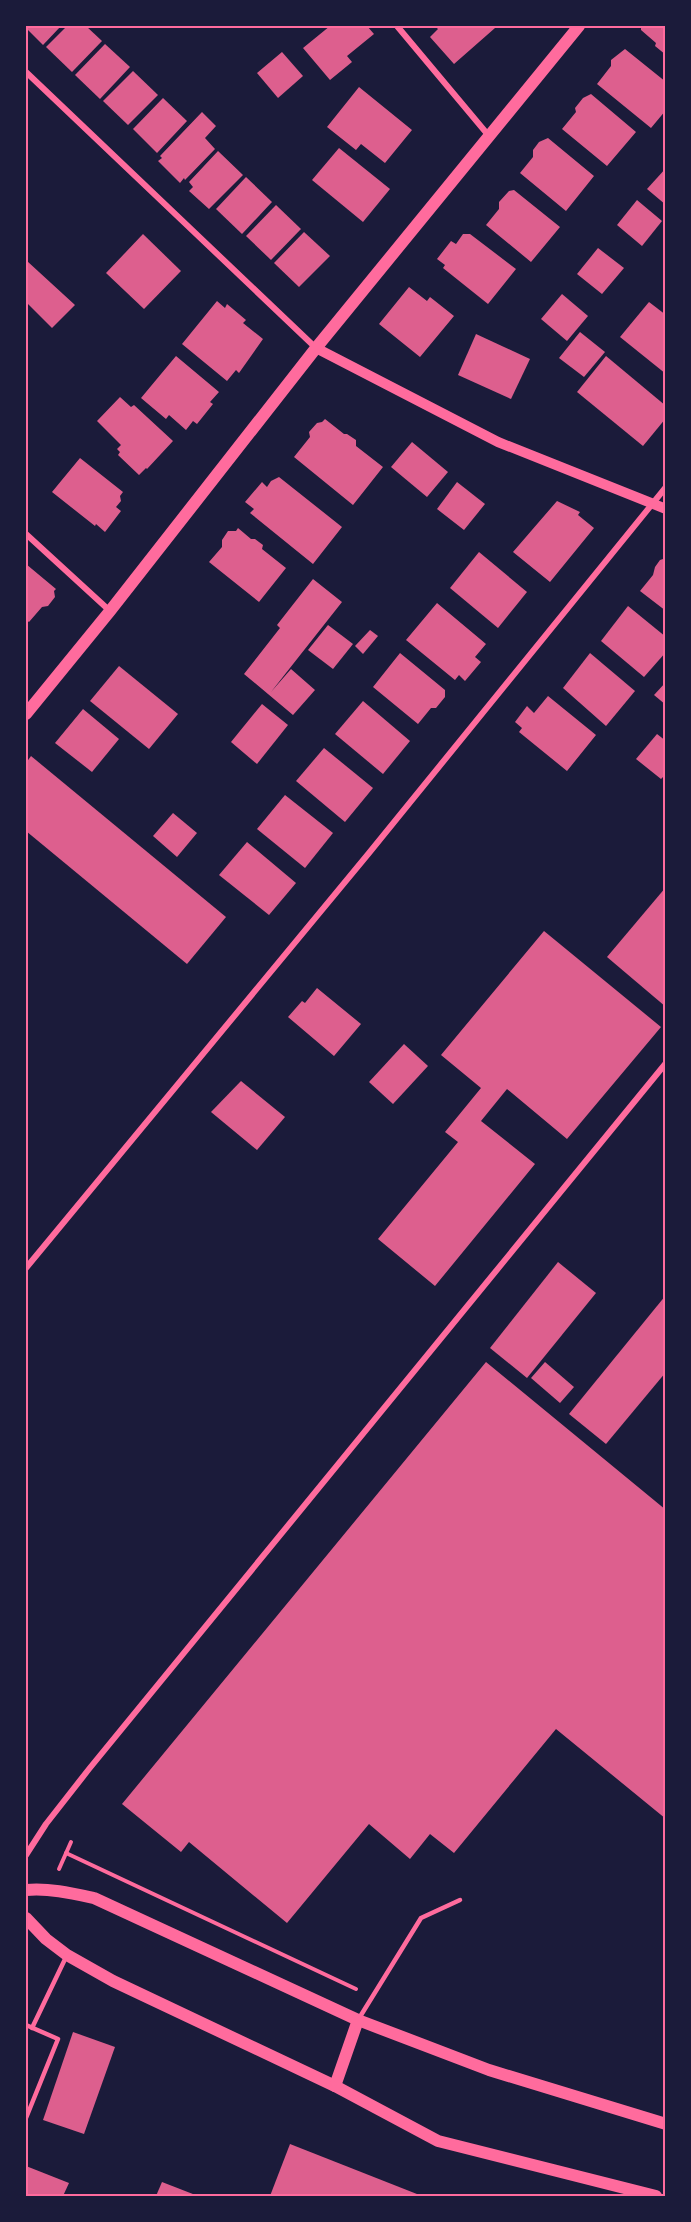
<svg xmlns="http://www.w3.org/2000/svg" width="691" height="2222" viewBox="0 0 691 2222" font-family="'Noto Sans',sans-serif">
<rect width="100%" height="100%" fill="#1b1b3a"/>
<!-- building -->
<g fill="#dd5f8e">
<path d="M26 26H61L43 45 26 28Z"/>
<path d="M67 26H86L102 41 72 72 46 47Z"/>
<path d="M330 26H367L374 34 347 56 352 62 330 80 303 48Z"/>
<path d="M435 26H493L495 28 454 64 430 37 438 29Z"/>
<path d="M641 26H666V55L655 46 656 43 641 30Z"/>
<path d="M105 44 130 67 100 99 75 75Z"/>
<path d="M625 49 666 82V110L651 128 597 84 611 66V60Z"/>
<path d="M282 52 303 76 278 98 257 73Z"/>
<path d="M133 71 158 95 128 125 103 101Z"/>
<path d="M359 87 412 130 385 163 361 144 356 150 327 127Z"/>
<path d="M591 94 636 132 607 166 562 129 576 112 575 108 583 98Z"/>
<path d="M163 98 187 121 157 153 133 129Z"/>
<path d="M202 112 216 126 205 138 215 149 185 180 184 178 180 183 158 161 162 158 160 156Z"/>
<path d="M548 138 594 176 566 211 520 173 533 157V150L539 142Z"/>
<path d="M339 148 390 189 363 222 312 180Z"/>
<path d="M218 151 243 175 209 209 189 191 193 187 189 182Z"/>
<path d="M666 168V205L647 189Z"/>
<path d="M246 177 272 202 242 234 216 209Z"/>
<path d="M514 190 560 227 531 262 486 225 499 209V202L509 191Z"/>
<path d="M637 200 662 221 642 246 617 225Z"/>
<path d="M276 205 301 229 271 260 246 236Z"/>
<path d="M304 232 330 256 299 287 274 263Z"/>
<path d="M143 234 181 271 144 309 106 273Z"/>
<path d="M463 234H470L516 269 488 304 443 268 445 265 437 259 451 241 456 244Z"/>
<path d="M598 248 624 268 602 294 577 274Z"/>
<path d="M26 256 28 259 27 261 75 305 52 328 26 302Z"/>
<path d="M409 287 427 301 430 297 454 316 420 357 379 324Z"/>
<path d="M562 294 588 316 567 341 541 319Z"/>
<path d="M217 301 225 308 227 304 246 320 243 323 263 339 239 373 236 370 227 381 182 344Z"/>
<path d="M649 302 666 315V374L620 337Z"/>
<path d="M580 332 605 352 584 377 559 358Z"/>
<path d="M476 334 530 359 511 399 458 375Z"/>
<path d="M176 356 219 392 210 402 213 404 197 424 193 421 186 430 169 415 166 419 141 398Z"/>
<path d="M606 356 666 406V418L643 446 577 392Z"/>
<path d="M120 397 131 407 134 405 173 441 147 469 146 468 139 475 118 455 120 452 117 449 121 445 97 421Z"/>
<path d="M325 419 344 434H347L356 440V446L383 467 353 505 294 457 310 437 309 432 317 423 322 422Z"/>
<path d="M412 442 448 472 427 497 391 467Z"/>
<path d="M80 458 123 492 120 496 121 501 116 507 121 511 105 532 96 524 95 526 52 492Z"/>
<path d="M279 477 342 527 313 564 250 513 254 509 245 502 262 482 267 487 271 481Z"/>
<path d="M457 482 485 504 464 530 437 509Z"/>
<path d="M557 501 580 512 578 515 594 528 550 582 513 552Z"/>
<path d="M238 528 251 539H255L263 545 262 549 286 568 259 602 209 562 222 547V540L228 531H236Z"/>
<path d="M479 552 527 592 498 628 450 588Z"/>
<path d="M666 558V611L640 591 653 575 655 567 660 560Z"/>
<path d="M26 564 56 589 54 591 55 597 48 606 42 607 29 622 26 620Z"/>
<path d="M313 579 342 602 271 692 291 669 315 690 293 715 244 674 280 628 277 625Z"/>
<path d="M437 603 486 644 475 657 481 662 465 681 459 675 455 680 406 640Z"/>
<path d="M628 606 666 637V652L644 677 601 641Z"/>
<path d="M328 625 353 644 333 669 308 650Z"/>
<path d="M370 630 378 636 363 654 355 646Z"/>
<path d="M400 653 445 690V697L436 708H431L418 724 373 687Z"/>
<path d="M590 653 635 691 606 726 563 688Z"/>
<path d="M119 666 178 714 149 749 90 701Z"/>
<path d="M666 682V705L654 695Z"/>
<path d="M548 696 596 735 567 771 519 732 522 728 515 722 527 706 534 713Z"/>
<path d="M363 701 410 741 383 774 335 734Z"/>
<path d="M262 704 288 725 257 764 231 742Z"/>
<path d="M83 709 119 739 92 772 55 743Z"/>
<path d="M657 734 666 741V774L661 779 636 759Z"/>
<path d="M324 748 373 788 345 822 296 781Z"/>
<path d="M31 756 226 917 187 964 26 831V763Z"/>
<path d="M285 795 333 833 305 868 257 829Z"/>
<path d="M173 813 197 833 177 857 153 836Z"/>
<path d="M247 842 296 883 269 915 219 875Z"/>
<path d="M666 887V1007L607 957Z"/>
<path d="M544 931 661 1027 567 1139 507 1089 481 1121 535 1164 435 1286 378 1239 458 1142 445 1132 481 1088 441 1055Z"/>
<path d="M317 988 361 1024 334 1056 288 1017 302 1001 305 1003Z"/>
<path d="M404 1044 428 1066 393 1104 369 1082Z"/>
<path d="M241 1081 285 1117 257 1150 211 1112Z"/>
<path d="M558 1262 596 1293 527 1378 490 1348Z"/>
<path d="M666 1295V1372L606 1444 569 1414Z"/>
<path d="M486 1362 666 1510V1819L556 1729 454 1853 430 1834 410 1859 369 1824 287 1923 189 1842 181 1852 122 1804Z"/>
<path d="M545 1362 574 1387 560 1403 531 1378Z"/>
<path d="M73 2032 115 2047 84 2134 43 2120Z"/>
<path d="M290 2144 422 2196H270Z"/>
<path d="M26 2166 69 2183 63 2196H26Z"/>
<path d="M162 2182 198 2196H156Z"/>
</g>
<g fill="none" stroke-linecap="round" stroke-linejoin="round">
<!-- path -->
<g stroke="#ff6b9d" stroke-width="4">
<path d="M66 1853 356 1989"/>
<path d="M59 1869 71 1842"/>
</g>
<!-- service -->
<g stroke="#ff6b9d" stroke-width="4.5">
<path d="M358 2020 421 1918 460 1900"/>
<path d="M26 2025 58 2039 26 2118"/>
<path d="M32 2028 67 1955"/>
</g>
<!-- minor -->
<g stroke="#ff6b9d" stroke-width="6">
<path d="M397 26 489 136"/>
<path d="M26 72 316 348"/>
<path d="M26 534 110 611"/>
<path d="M26 1268 369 853 666 487"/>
<path d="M26 1855 46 1824 89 1769 666 1063"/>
</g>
<!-- tertiary -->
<path stroke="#ff6b9d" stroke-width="10" d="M316 348 498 442 666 509"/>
<!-- secondary -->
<g stroke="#ff6b9d" stroke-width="12">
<path d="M26 714 110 611 316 348 579 26"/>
<path d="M26 1890C49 1888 71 1893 94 1898L358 2020 489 2070 666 2124"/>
<path d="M26 1918 46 1939 67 1955 113 1981 335 2086 438 2141 656 2196"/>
<path d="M335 2086 358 2020"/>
</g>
</g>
<!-- border -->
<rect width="691" height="2222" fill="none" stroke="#1b1b3a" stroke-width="54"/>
<rect x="27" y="27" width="637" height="2168" fill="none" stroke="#ff6b9d" stroke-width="2"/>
</svg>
